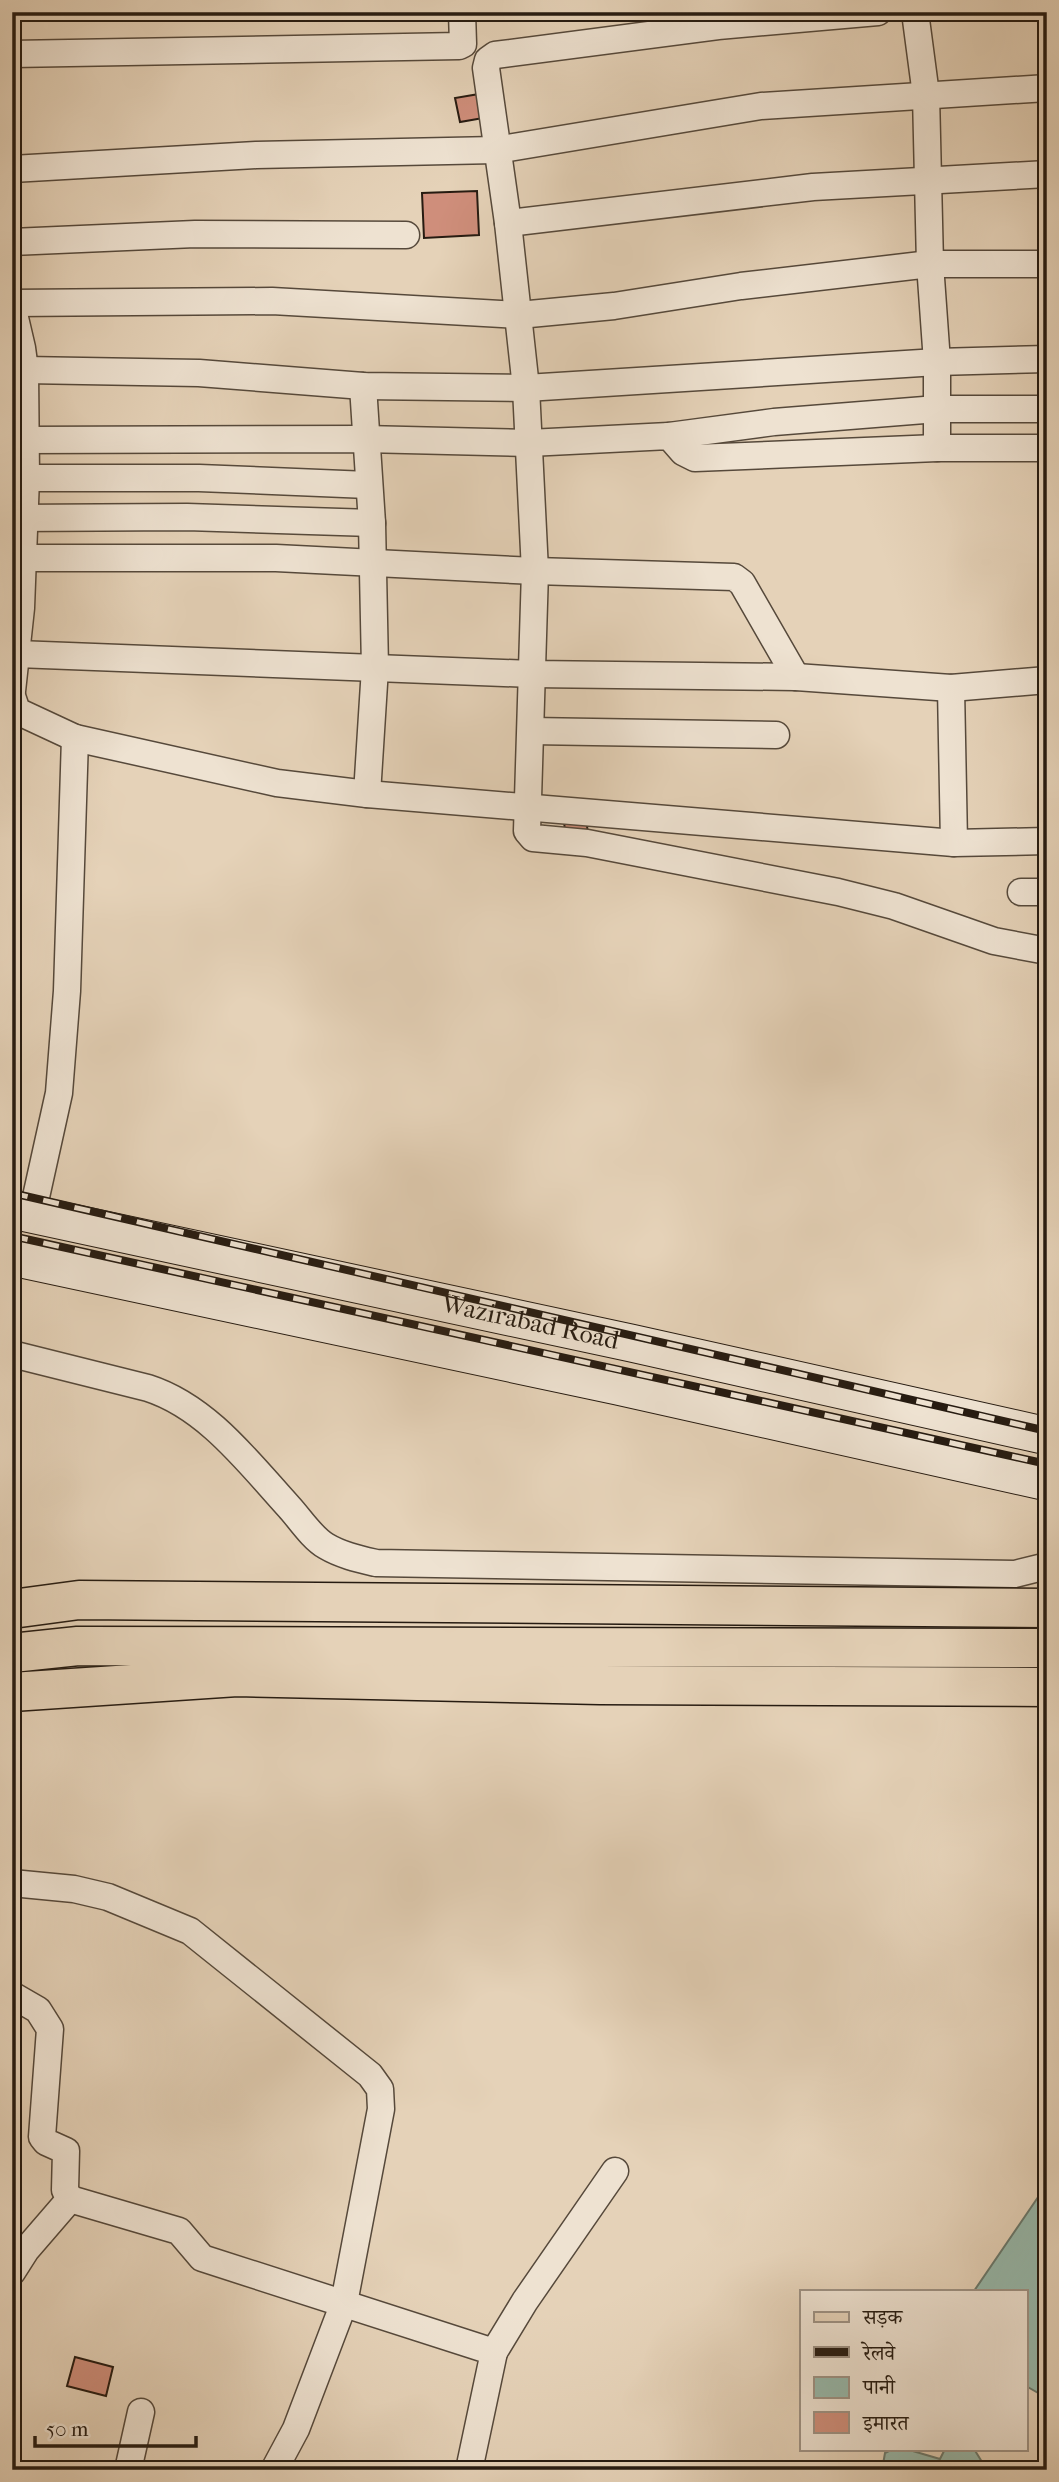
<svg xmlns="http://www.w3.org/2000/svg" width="1059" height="2482" viewBox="0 0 1059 2482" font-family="'IM FELL French Canon','Noto Serif Devanagari',serif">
<rect width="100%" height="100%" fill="#e5d2b8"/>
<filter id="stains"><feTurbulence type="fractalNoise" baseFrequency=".00286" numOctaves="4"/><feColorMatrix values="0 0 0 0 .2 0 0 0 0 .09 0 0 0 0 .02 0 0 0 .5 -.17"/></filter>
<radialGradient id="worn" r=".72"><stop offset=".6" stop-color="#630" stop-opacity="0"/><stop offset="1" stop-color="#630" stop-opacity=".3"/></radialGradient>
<!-- water -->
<g fill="#97b8aa" stroke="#6a796d" stroke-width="2">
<path d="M1047 2184V2398L1026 2386V2291H974Z"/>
<path d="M893 2449H906L940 2459 945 2449H974L987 2470H882L885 2453Z"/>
</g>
<!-- building -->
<g fill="#cf8e7b" stroke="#261b11" stroke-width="2">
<path d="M485 93 489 117 460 122 455 98Z"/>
<path d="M477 191 479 235 424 238 422 193Z"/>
<path d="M586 816 588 835 565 836 564 817Z"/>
<path d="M75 2357 113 2367 106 2396 67 2386Z"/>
</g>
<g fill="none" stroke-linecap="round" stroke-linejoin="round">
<!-- minor casing -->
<g stroke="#56493b" stroke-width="29">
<g id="minor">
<path d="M878 12 718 26 495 55 488 60 486 68 508 223 526 388 535 571 527 831 533 838 587 843 838 892 894 906 994 941 1047 951"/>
<path d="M915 12 926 95 930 264 937 362V448"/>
<path d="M12 54 459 46 463 44 462 12"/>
<path d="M12 169 256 155 496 150 761 106 1047 88"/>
<path d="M508 223 813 187 1047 174"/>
<path d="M12 242 195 234 406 235"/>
<path d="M12 303 272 301 519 315 614 306 741 286 930 264H1047"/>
<path d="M12 305 22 348 25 370 26 478 21 608 12 691"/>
<path d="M25 370 199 373 363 386 526 388 937 362 1047 359"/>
<path d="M363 386 372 523 375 668 367 794"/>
<path d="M669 436 774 422 937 409H1047"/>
<path d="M25 440 364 439 529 443 669 436 683 452 695 458 937 448H1047"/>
<path d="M26 478H199L368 485"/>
<path d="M12 518 187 517 372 523"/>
<path d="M24 558H276L535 571 734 577 742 583 796 677"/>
<path d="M17 654 532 674 796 677 951 688 1047 680"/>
<path d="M951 688 954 843"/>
<path d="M12 696 17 711 75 738 277 783 367 794 954 843 1047 841"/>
<path d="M531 731 776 735"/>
<path d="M1021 892H1047"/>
<path d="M32 1215 59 1093 67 991 75 738"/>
<path d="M12 1354 148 1388C207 1407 248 1462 289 1507 300 1519 312 1538 326 1546 341 1555 359 1559 376 1563L1015 1574 1047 1566"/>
<path d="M12 1883 74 1889 108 1897 190 1931 370 2075 380 2089 381 2109 344 2303 296 2429 274 2470"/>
<path d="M12 1995 38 2010 50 2029 42 2137 46 2142 66 2151 65 2190 70 2199 179 2231 202 2258 494 2352 469 2470"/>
<path d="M12 2272 26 2250 70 2199"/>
<path d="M494 2352 525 2301 615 2171"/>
<path d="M128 2470 141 2412"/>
</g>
</g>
<!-- secondary casing -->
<g stroke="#261b11" stroke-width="39">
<g id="secondary">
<path id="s1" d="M12 1210 631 1343 1047 1436"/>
<path d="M12 1257 617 1386 1047 1482"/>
</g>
</g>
<!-- primary casing -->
<g stroke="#261b11" stroke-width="41">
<path id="primary" d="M12 1692 237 1677 600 1685 1047 1687"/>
</g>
<!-- trunk casing -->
<g stroke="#261b11" stroke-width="41">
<g id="trunk">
<path d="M12 1609 79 1600 1047 1608"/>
<path d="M12 1653 78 1646 1047 1648"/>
</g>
</g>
<!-- minor -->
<use href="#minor" stroke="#eee2d1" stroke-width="26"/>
<!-- secondary -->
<use href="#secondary" stroke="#eee2d1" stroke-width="37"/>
<!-- primary -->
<use href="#primary" stroke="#e5d2b8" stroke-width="38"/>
<!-- trunk -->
<use href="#trunk" stroke="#e5d2b8" stroke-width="38"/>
<!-- rail casing -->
<g stroke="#261b11" stroke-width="8">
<g id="rail">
<path d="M12 1193 1047 1431"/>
<path d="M12 1236 1047 1464"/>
</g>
</g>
<!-- rail -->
<use href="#rail" stroke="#eee2d1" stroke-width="5" stroke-dasharray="16" stroke-linecap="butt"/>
</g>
<g text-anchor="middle" stroke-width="5" stroke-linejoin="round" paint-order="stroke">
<!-- street labels -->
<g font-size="26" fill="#261b11" stroke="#eee2d1">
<text dy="9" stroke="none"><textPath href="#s1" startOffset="530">Wazirabad Road</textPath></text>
</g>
</g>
<!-- margin -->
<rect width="1059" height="2482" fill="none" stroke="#e5d2b8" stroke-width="42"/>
<rect x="14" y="14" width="1031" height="2454" fill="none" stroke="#261b11" stroke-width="3.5"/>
<rect x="21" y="21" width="1017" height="2440" fill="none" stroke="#261b11" stroke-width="2"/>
<!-- legend -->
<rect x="800" y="2290" width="228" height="161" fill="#eee2d1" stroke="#9e9284" stroke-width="2"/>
<rect x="814" y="2312" width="35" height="10" fill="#e5d2b8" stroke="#9e9284" stroke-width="2"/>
<text x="863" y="2324" font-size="21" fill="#261b11">सड़क</text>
<rect x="814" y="2347" width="35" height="10" fill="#261b11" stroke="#9e9284" stroke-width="2"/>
<text x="863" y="2360" font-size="21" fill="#261b11">रेलवे</text>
<rect x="814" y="2377" width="35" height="21" fill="#97b8aa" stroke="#9e9284" stroke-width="2"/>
<text x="863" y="2394" font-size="21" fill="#261b11">पानी</text>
<rect x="814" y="2412" width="35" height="21" fill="#cf8e7b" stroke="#9e9284" stroke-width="2"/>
<text x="863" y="2430" font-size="21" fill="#261b11">इमारत</text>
<!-- scale -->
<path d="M35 2436v10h161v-10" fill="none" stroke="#261b11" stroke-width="3.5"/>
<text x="46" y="2436" font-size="21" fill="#261b11" stroke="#eee2d1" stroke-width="5" paint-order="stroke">50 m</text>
<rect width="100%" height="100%" filter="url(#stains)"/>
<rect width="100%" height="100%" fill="url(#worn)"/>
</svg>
